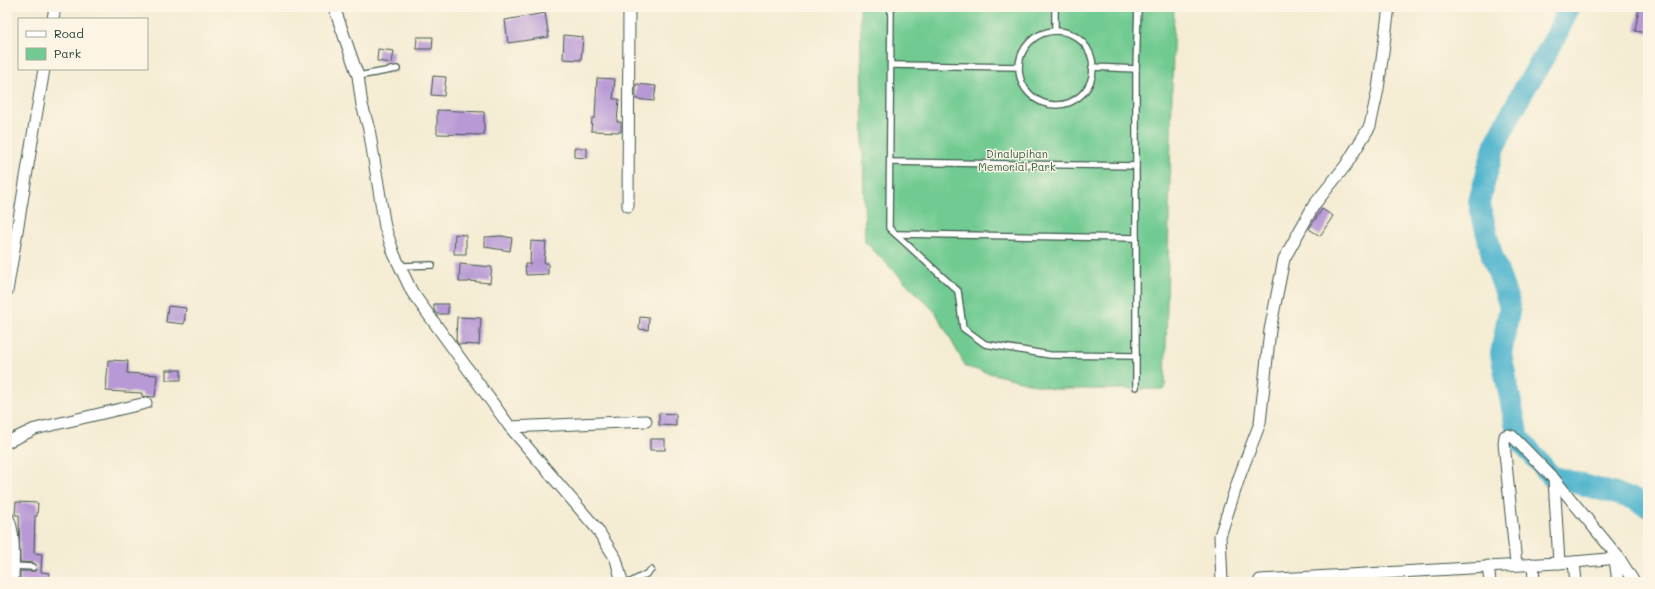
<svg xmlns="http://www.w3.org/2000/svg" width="1655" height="589" viewBox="0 0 1655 589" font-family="Mali,sans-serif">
<rect width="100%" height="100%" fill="#fcf5e5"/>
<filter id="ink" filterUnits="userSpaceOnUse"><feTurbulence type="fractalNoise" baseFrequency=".025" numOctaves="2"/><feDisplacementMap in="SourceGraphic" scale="8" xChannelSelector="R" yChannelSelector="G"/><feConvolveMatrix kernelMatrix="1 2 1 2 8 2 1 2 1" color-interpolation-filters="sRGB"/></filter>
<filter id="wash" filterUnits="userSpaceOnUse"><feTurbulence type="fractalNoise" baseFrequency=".012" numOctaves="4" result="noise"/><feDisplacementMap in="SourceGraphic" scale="16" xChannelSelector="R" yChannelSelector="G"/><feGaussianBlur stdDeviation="0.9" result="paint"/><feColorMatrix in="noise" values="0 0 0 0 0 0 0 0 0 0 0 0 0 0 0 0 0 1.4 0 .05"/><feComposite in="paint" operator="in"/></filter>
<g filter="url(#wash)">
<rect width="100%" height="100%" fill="#f4ecd3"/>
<!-- green -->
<path fill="#70ca91" stroke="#488462" d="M860 7H1174L1165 389H1052L966 367 936 313 865 242Z"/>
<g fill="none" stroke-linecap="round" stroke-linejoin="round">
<!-- river -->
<path stroke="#4eb4cd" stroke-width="22" d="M1569 7 1554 40 1522 93 1494 147 1479 202 1492 255 1510 306 1501 354 1518 437 1551 476 1634 499 1648 507"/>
</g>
<g id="blocks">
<!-- building -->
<g fill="#b899d5">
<path d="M1639 7H1648V33L1635 31Z"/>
<path d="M545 13 549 37 508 43 505 20Z"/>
<path d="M564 35 583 37 581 60 563 59Z"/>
<path d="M417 37H433L432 49H416Z"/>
<path d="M378 49 394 51 392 63 377 61Z"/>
<path d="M433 76 446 77 444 96 431 95Z"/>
<path d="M597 78 615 79 613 99H619L617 122H621V132L591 131 592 118H595Z"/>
<path d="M636 84 656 86 654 101 636 99Z"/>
<path d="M437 110 484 112V135L437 134Z"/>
<path d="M574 148H587V158L574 157Z"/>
<path d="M1322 209 1333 216 1320 236 1309 229Z"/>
<path d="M455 234 466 235V254H454Z"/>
<path d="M502 236 512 238 510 251 485 247V237Z"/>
<path d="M531 241 546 242 544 263H548V274L526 275 525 264H530Z"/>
<path d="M460 264 492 267 490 283 469 281V282H459Z"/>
<path d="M434 304H448V314H437L434 310Z"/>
<path d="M168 306 186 308 184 324 166 322Z"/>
<path d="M457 317 481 318 479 345 458 344 456 340Z"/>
<path d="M640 317 649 318 648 330 639 329Z"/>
<path d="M108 360 128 361 127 373 157 375 155 397 142 396V393L106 391Z"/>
<rect x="166" y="370" width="15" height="10"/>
<path d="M659 413 676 414V426L659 425Z"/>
<rect x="650" y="439" width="15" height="11"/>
<path d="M16 502 38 503 37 516H35L34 553 42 554 41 572 49 573 48 582H20V571H35L37 567 34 563 20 562 19 515H15Z"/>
</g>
</g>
</g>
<g filter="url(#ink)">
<use href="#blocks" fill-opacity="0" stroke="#3f574c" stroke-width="1"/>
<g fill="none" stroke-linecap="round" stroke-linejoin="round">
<!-- lane casing -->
<g stroke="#3f574c" stroke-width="8">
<g id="lane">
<path d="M891 7 889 228 958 291 963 328 985 344 1050 355 1136 356"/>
<circle cx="1056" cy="68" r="37"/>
<path d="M1055 31V7"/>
<path d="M892 65 1019 67"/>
<path d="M1092 67 1136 69"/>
<path d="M358 76 397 69"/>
<path d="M890 162 1136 166"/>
<path d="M896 234 1136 238"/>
<path d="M400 266 432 265"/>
<path d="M1136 387V69L1138 7"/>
<path d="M13 566 33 567"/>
<path d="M631 582 646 574 651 570"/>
</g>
</g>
<!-- street casing -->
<g stroke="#3f574c" stroke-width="13">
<g id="street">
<path d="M334 7 358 76 362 105 369 129 385 227 394 254 412 292 510 427 597 529 616 559 622 582"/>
<path d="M53 19 55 7"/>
<path d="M628 206 629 7"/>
<path d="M7 291 44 69"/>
<path d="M510 427 646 421"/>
<path d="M7 442 35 429 146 403"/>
<path d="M1554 479 1619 558 1634 582"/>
<path d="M7 516C16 532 13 563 13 582"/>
<path d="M1615 559 1618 582"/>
<path d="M1574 562 1576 582"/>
<path d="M1516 564 1504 443 1505 436 1508 435 1512 436 1554 479 1559 563"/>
<path d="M1533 564 1534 582"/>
<path d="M1488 566 1490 582"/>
<path d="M1222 582 1220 536 1240 475 1260 423 1270 330 1284 259 1314 205 1346 165 1370 126 1378 89 1389 7"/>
<path d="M1260 582V580L1574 562 1619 558"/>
</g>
</g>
<!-- lane -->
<use href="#lane" stroke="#fff" stroke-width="5.5"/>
<!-- street -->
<use href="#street" stroke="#fff" stroke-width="11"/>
</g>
</g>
<g text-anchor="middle" stroke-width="3" stroke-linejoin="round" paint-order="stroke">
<!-- park labels -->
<g font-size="11" fill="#33604b" stroke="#fcf5e5">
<text x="1017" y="158">Dinalupihan<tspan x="1017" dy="13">Memorial Park</tspan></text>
</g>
</g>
<!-- margin -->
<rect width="1655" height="589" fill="none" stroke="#fcf5e5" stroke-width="24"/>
<!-- legend -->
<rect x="18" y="18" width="130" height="52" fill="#fcf5e5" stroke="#a4ab9e"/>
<rect x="26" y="31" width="20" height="6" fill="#ffffff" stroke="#a4ab9e"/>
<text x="54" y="38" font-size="12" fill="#1f3d34">Road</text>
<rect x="26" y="48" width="20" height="12" fill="#70ca91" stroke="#a4ab9e"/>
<text x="54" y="58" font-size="12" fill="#1f3d34">Park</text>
</svg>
